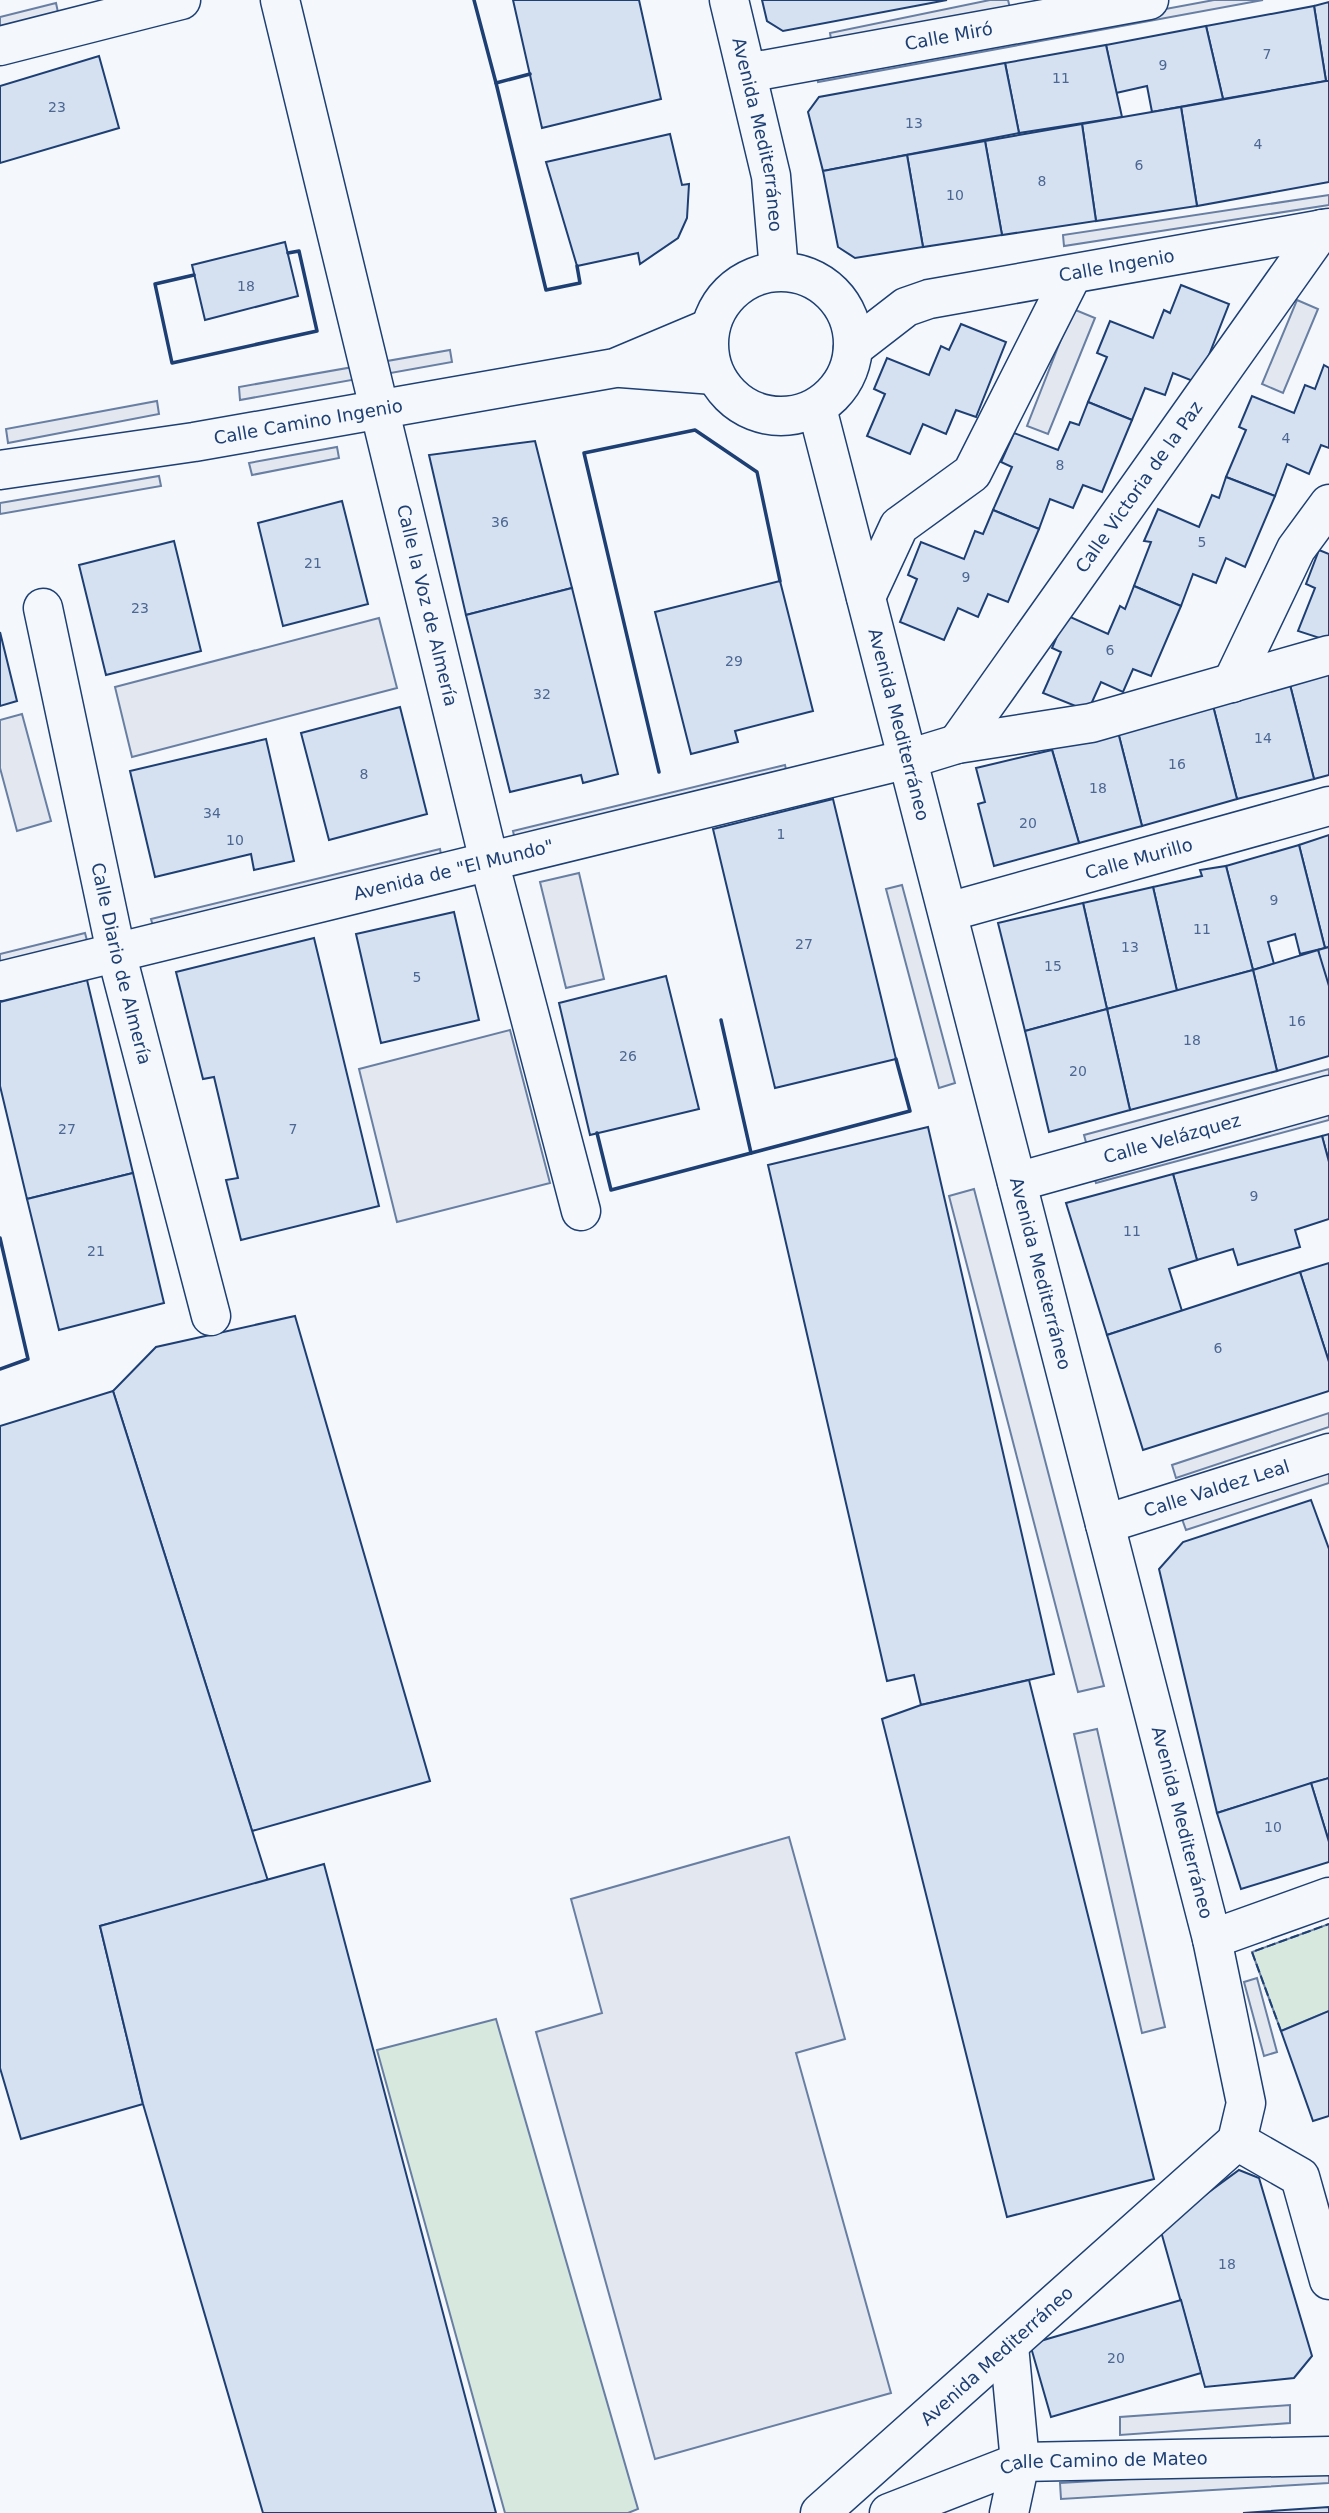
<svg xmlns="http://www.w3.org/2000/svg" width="1329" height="2513" viewBox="0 0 1329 2513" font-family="'DejaVu Sans',sans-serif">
<rect width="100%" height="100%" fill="#f4f7fb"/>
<!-- green -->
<g fill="#d7e8df" stroke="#687fa3" stroke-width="2">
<path d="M1329 1924V2011L1281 2031 1252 1952Z"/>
<path d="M496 2019 638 2509 628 2513H505L377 2050Z"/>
</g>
<!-- parking -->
<g fill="#e3e8f0" stroke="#687fa3" stroke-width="2">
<path d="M990 0H1008L1010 8 832 45 830 33Z"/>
<path d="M1214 0H1263L818 82 816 74Z"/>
<path d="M56 3 59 17 0 33V17Z"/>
<path d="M1329 195V205L1064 246 1063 235Z"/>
<path d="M1297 300 1318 309 1283 393 1262 384Z"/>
<path d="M1073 309 1095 318 1048 434 1027 426Z"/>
<path d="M450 350 452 362 240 400 239 387Z"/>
<path d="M157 401 159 414 8 443 6 429Z"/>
<path d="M337 447 339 458 252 475 249 463Z"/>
<path d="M159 476 161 486 0 514V503Z"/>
<path d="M379 618 397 688 132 757 115 687Z"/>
<path d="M22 714 51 821 17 831 0 768V720Z"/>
<path d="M785 765 788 778 516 844 513 831Z"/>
<path d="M440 849 443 864 155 934 151 919Z"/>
<path d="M579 873 604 979 566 988 540 882Z"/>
<path d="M902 885 955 1083 939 1088 886 889Z"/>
<path d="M85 933 89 948 0 970V954Z"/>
<path d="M510 1030 550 1183 397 1222 359 1069Z"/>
<path d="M1329 1069V1081L1087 1146 1084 1135Z"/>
<path d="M1329 1109V1120L1096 1183 1093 1172Z"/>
<path d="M974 1189 1104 1686 1078 1692 949 1196Z"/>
<path d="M1329 1413V1427L1176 1478 1172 1465Z"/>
<path d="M1329 1471V1483L1186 1530 1182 1519Z"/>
<path d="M1097 1729 1165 2027 1142 2033 1074 1734Z"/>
<path d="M789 1837 845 2039 796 2053 891 2393 655 2459 536 2032 602 2013 571 1899Z"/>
<path d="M1257 1978 1277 2052 1264 2056 1244 1982Z"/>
<path d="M1290 2405V2423L1120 2435V2417Z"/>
<path d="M1329 2467V2483L1061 2499 1060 2483Z"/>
</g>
<!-- building -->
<g fill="#d5e0f0" stroke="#1d3f73" stroke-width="2">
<path d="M513 0H639L661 99 542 128Z"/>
<path d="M762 0H947L783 31 767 21Z"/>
<path d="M1329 2V81H1326L1314 6Z"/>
<path d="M1314 6 1326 81 1223 99 1206 26Z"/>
<path d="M1206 26 1223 99 1152 112 1147 86 1116 93 1106 45Z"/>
<path d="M1106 45 1122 117 1019 133 1005 63Z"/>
<path d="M99 56 119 128 0 163V86Z"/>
<path d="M1005 63 1019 133 823 171 808 112 819 97Z"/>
<path d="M1326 81H1329V182L1197 206 1181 107Z"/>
<path d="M1181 107 1197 206 1096 221 1082 124Z"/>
<path d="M1082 124 1096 221 1002 235 985 141Z"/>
<path d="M670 134 682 185 689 184 687 218 678 238 640 264 638 253 577 266 546 162Z"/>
<path d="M985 141 1002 235 923 247 907 155Z"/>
<path d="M907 155 923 247 855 258 838 247 823 171Z"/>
<path d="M285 242 298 296 205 320 192 265Z"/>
<path d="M1181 285 1229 304 1198 383 1173 373 1165 395 1145 388 1132 420 1088 402 1107 357 1097 353 1110 321 1153 338 1164 310 1170 313Z"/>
<path d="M961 324 1006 342 976 417 956 410 946 434 923 424 910 454 867 436 885 394 874 389 887 358 929 375 941 346 949 350Z"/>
<path d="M1324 365 1329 368V448L1321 445 1309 474 1287 464 1275 496 1226 477 1246 430 1239 427 1252 396 1294 413 1305 385 1315 389Z"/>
<path d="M1088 402 1132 420 1102 492 1083 485 1073 508 1050 499 1039 529 993 510 1012 467 1001 462 1014 433 1058 450 1070 422 1079 425Z"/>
<path d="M535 441 572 588 466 615 429 455Z"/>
<path d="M1226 477 1275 496 1245 567 1226 558 1216 583 1193 574 1181 606 1134 586 1151 542 1144 541 1158 509 1199 527 1212 495 1219 498Z"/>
<path d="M342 501 368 604 283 626 258 523Z"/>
<path d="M993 510 1039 529 1008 602 988 594 978 617 958 608 944 640 900 622 917 579 908 575 921 542 964 559 975 531 983 534Z"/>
<path d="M174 541 201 651 106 675 79 565Z"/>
<path d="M1319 550 1329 554V641L1298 631 1315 588 1306 584Z"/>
<path d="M780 581 813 711 735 731 738 742 691 754 655 612Z"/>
<path d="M1134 586 1181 606 1151 676 1133 669 1123 692 1101 682 1088 711 1043 693 1061 652 1052 648 1066 615 1108 634 1120 606 1125 609Z"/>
<path d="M572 588 618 774 583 783 581 775 510 792 466 615Z"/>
<path d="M0 632 17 701 0 706Z"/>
<path d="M1329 667V775L1314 779 1288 677Z"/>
<path d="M1288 677 1314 779 1237 799 1211 698Z"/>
<path d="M1211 698 1237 799 1142 826 1117 728Z"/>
<path d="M400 707 427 814 329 840 301 733Z"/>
<path d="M1117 728 1142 826 1079 843 1051 746Z"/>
<path d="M266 739 294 861 254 870 251 854 155 877 130 771Z"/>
<path d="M1052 750 1079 843 994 866 978 804 985 802 976 768Z"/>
<path d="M833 799 896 1059 775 1088 713 829Z"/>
<path d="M1329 835V947L1325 948 1299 845Z"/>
<path d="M1299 845 1325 948 1300 954 1295 934 1268 942 1274 964 1253 970 1226 866Z"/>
<path d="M1226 866 1253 970 1177 991 1153 887 1202 876 1200 870Z"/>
<path d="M1153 887 1177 991 1107 1009 1083 903Z"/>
<path d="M1083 903 1107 1009 1025 1031 998 923Z"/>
<path d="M454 912 479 1020 381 1043 356 934Z"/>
<path d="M314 938 379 1206 241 1240 226 1180 238 1178 214 1077 203 1079 176 972Z"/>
<path d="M1329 947V986L1327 987 1318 950Z"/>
<path d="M1318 950 1329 986V1056L1277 1071 1253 970Z"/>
<path d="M1253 970 1277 1071 1130 1110 1107 1009Z"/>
<path d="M666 976 699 1109 590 1135 559 1003Z"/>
<path d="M87 980 133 1173 27 1199 0 1086V1002Z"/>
<path d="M1107 1009 1130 1110 1049 1132 1025 1031Z"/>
<path d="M928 1127 1054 1674 921 1705 914 1675 887 1681 768 1165Z"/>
<path d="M1329 1134V1162L1322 1136Z"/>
<path d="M1322 1136 1329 1162V1219L1295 1230 1300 1247 1238 1265 1233 1249 1197 1260 1173 1174Z"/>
<path d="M133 1173 164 1303 59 1330 27 1199Z"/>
<path d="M1173 1174 1197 1260 1169 1269 1182 1311 1107 1335 1066 1203Z"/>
<path d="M1329 1263V1362L1300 1272Z"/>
<path d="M1300 1272 1329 1362V1391L1143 1450 1107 1335Z"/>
<path d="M295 1316 430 1781 252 1831 113 1391 156 1347Z"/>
<path d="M113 1391 268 1881 100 1926 143 2104 21 2139 0 2068V1426Z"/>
<path d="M1311 1500 1329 1549V1778L1217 1813 1159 1569 1183 1542Z"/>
<path d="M1029 1680 1154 2179 1007 2217 882 1719 921 1705Z"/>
<path d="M1329 1778V1842L1311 1783Z"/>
<path d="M1311 1783 1329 1842V1862L1241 1889 1217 1813Z"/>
<path d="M324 1864 496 2513H263L143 2104 100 1926Z"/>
<path d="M1329 2011V2116L1313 2121 1281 2031Z"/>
<path d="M1239 2170 1259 2178 1312 2356 1294 2378 1205 2387 1160 2228Z"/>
<path d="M1181 2300 1201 2373 1051 2417 1030 2344Z"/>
<path d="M1329 2507V2513H1243Z"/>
</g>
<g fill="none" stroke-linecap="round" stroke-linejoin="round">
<!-- street casing -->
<g stroke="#1d3f73" stroke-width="41">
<g id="street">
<path id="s1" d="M280 0 489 861 581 1211"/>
<path d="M0 46 181 0"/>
<path id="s2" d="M747 73 1149 0"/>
<path d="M866 597 899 526 972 473 1072 275"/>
<path id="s3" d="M43 608 116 952 211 1316"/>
<path d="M1232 683 1296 549 1329 504"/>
<path id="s4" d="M957 744 1322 229"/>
<path id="s5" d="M948 912 1329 806"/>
<path id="s6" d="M0 981 908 759 957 744 1091 723 1329 655"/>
<path id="s7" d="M1017 1182 1329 1095"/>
<path id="s8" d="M1105 1524 1329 1453"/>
<path d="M1212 1939 1329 1897"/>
<path d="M1237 2141 1300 2177 1329 2280"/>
<path d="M1009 2346 1020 2462 1009 2513"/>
<path id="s9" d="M889 2513 1020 2462 1329 2456"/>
</g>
</g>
<!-- secondary casing -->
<g stroke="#1d3f73" stroke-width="41">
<g id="secondary">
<path id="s10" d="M729 0 771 176 779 271"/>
<circle cx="781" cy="344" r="72"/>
<path id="s11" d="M853 348 906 307 929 299 1329 228"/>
<path d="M621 368 714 375"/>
<path id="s12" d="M817 408 1212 1939 1246 2103 1237 2141 820 2513"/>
<path id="s13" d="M0 470 194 442 615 368 710 328"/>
</g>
</g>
<!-- street -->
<use href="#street" stroke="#f4f7fb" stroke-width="38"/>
<!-- secondary -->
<use href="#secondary" stroke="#f4f7fb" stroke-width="38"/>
<!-- fence -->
<path stroke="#1d3f73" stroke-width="2" stroke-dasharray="9 3.5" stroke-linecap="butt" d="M1281 2031 1252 1952 1329 1924"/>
<!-- wall -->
<g stroke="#1d3f73" stroke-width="3.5">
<path d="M474 0 496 83 530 74"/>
<path d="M496 83 546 290 580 283 577 266"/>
<path d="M194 275 155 284 172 363 317 331 299 251 288 253"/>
<path d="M659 772 584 453 695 430 757 472 780 581"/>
<path d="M721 1020 751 1153"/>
<path d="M597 1133 611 1190 910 1111 896 1059"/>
<path d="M0 1238 28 1359 0 1369"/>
</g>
</g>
<g text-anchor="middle" stroke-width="5" stroke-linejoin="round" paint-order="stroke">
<!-- number labels -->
<g font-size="14" fill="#4b6792">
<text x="1267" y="59">7</text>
<text x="1163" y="70">9</text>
<text x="1061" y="83">11</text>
<text x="57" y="112">23</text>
<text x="914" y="128">13</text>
<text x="1258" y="149">4</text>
<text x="1139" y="170">6</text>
<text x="1042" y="186">8</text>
<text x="955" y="200">10</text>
<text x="246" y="291">18</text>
<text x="1286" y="443">4</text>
<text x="1060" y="470">8</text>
<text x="500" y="527">36</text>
<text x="1202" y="547">5</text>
<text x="313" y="568">21</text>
<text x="966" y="582">9</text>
<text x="140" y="613">23</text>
<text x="1110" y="655">6</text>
<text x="734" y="666">29</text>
<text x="542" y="699">32</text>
<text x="1263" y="743">14</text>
<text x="1177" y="769">16</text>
<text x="364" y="779">8</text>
<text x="1098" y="793">18</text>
<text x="212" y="818">34</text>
<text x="1028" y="828">20</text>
<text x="781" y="839">1</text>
<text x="235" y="845">10</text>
<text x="1274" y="905">9</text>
<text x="1202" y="934">11</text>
<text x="804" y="949">27</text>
<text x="1130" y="952">13</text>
<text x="1053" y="971">15</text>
<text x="417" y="982">5</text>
<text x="1297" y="1026">16</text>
<text x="1192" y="1045">18</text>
<text x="628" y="1061">26</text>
<text x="1078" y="1076">20</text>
<text x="67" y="1134">27</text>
<text x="293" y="1134">7</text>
<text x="1254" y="1201">9</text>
<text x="1132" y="1236">11</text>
<text x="96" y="1256">21</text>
<text x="1218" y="1353">6</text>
<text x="1273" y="1832">10</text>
<text x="1227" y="2269">18</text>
<text x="1116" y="2363">20</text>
</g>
<!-- street labels -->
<g font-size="18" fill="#1d3f73" stroke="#f4f7fb">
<text dy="6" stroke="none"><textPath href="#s2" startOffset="205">Calle Miró</textPath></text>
<text dy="6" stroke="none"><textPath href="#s10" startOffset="138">Avenida Mediterráneo</textPath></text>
<text dy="6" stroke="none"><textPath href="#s11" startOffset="282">Calle Ingenio</textPath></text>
<text dy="6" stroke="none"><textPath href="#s13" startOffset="312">Calle Camino Ingenio</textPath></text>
<text dy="6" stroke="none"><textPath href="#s4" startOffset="315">Calle Victoria de la Paz</textPath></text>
<text dy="6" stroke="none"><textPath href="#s1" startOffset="623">Calle la Voz de Almería</textPath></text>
<text dy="6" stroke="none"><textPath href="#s12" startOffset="327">Avenida Mediterráneo</textPath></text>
<text dy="6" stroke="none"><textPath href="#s5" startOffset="198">Calle Murillo</textPath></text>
<text dy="6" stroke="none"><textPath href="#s6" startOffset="467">Avenida de "El Mundo"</textPath></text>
<text dy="6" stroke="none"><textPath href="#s3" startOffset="364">Calle Diario de Almería</textPath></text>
<text dy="6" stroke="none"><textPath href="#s7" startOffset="161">Calle Velázquez</textPath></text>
<text dy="6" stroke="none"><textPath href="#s12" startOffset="894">Avenida Mediterráneo</textPath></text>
<text dy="6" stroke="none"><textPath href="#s8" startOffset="117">Calle Valdez Leal</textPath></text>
<text dy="6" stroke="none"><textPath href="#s12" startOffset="1461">Avenida Mediterráneo</textPath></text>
<text transform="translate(997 2356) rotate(-42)" y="6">Avenida Mediterráneo</text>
<text dy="6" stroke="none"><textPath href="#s9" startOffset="224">Calle Camino de Mateo</textPath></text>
</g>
</g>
</svg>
